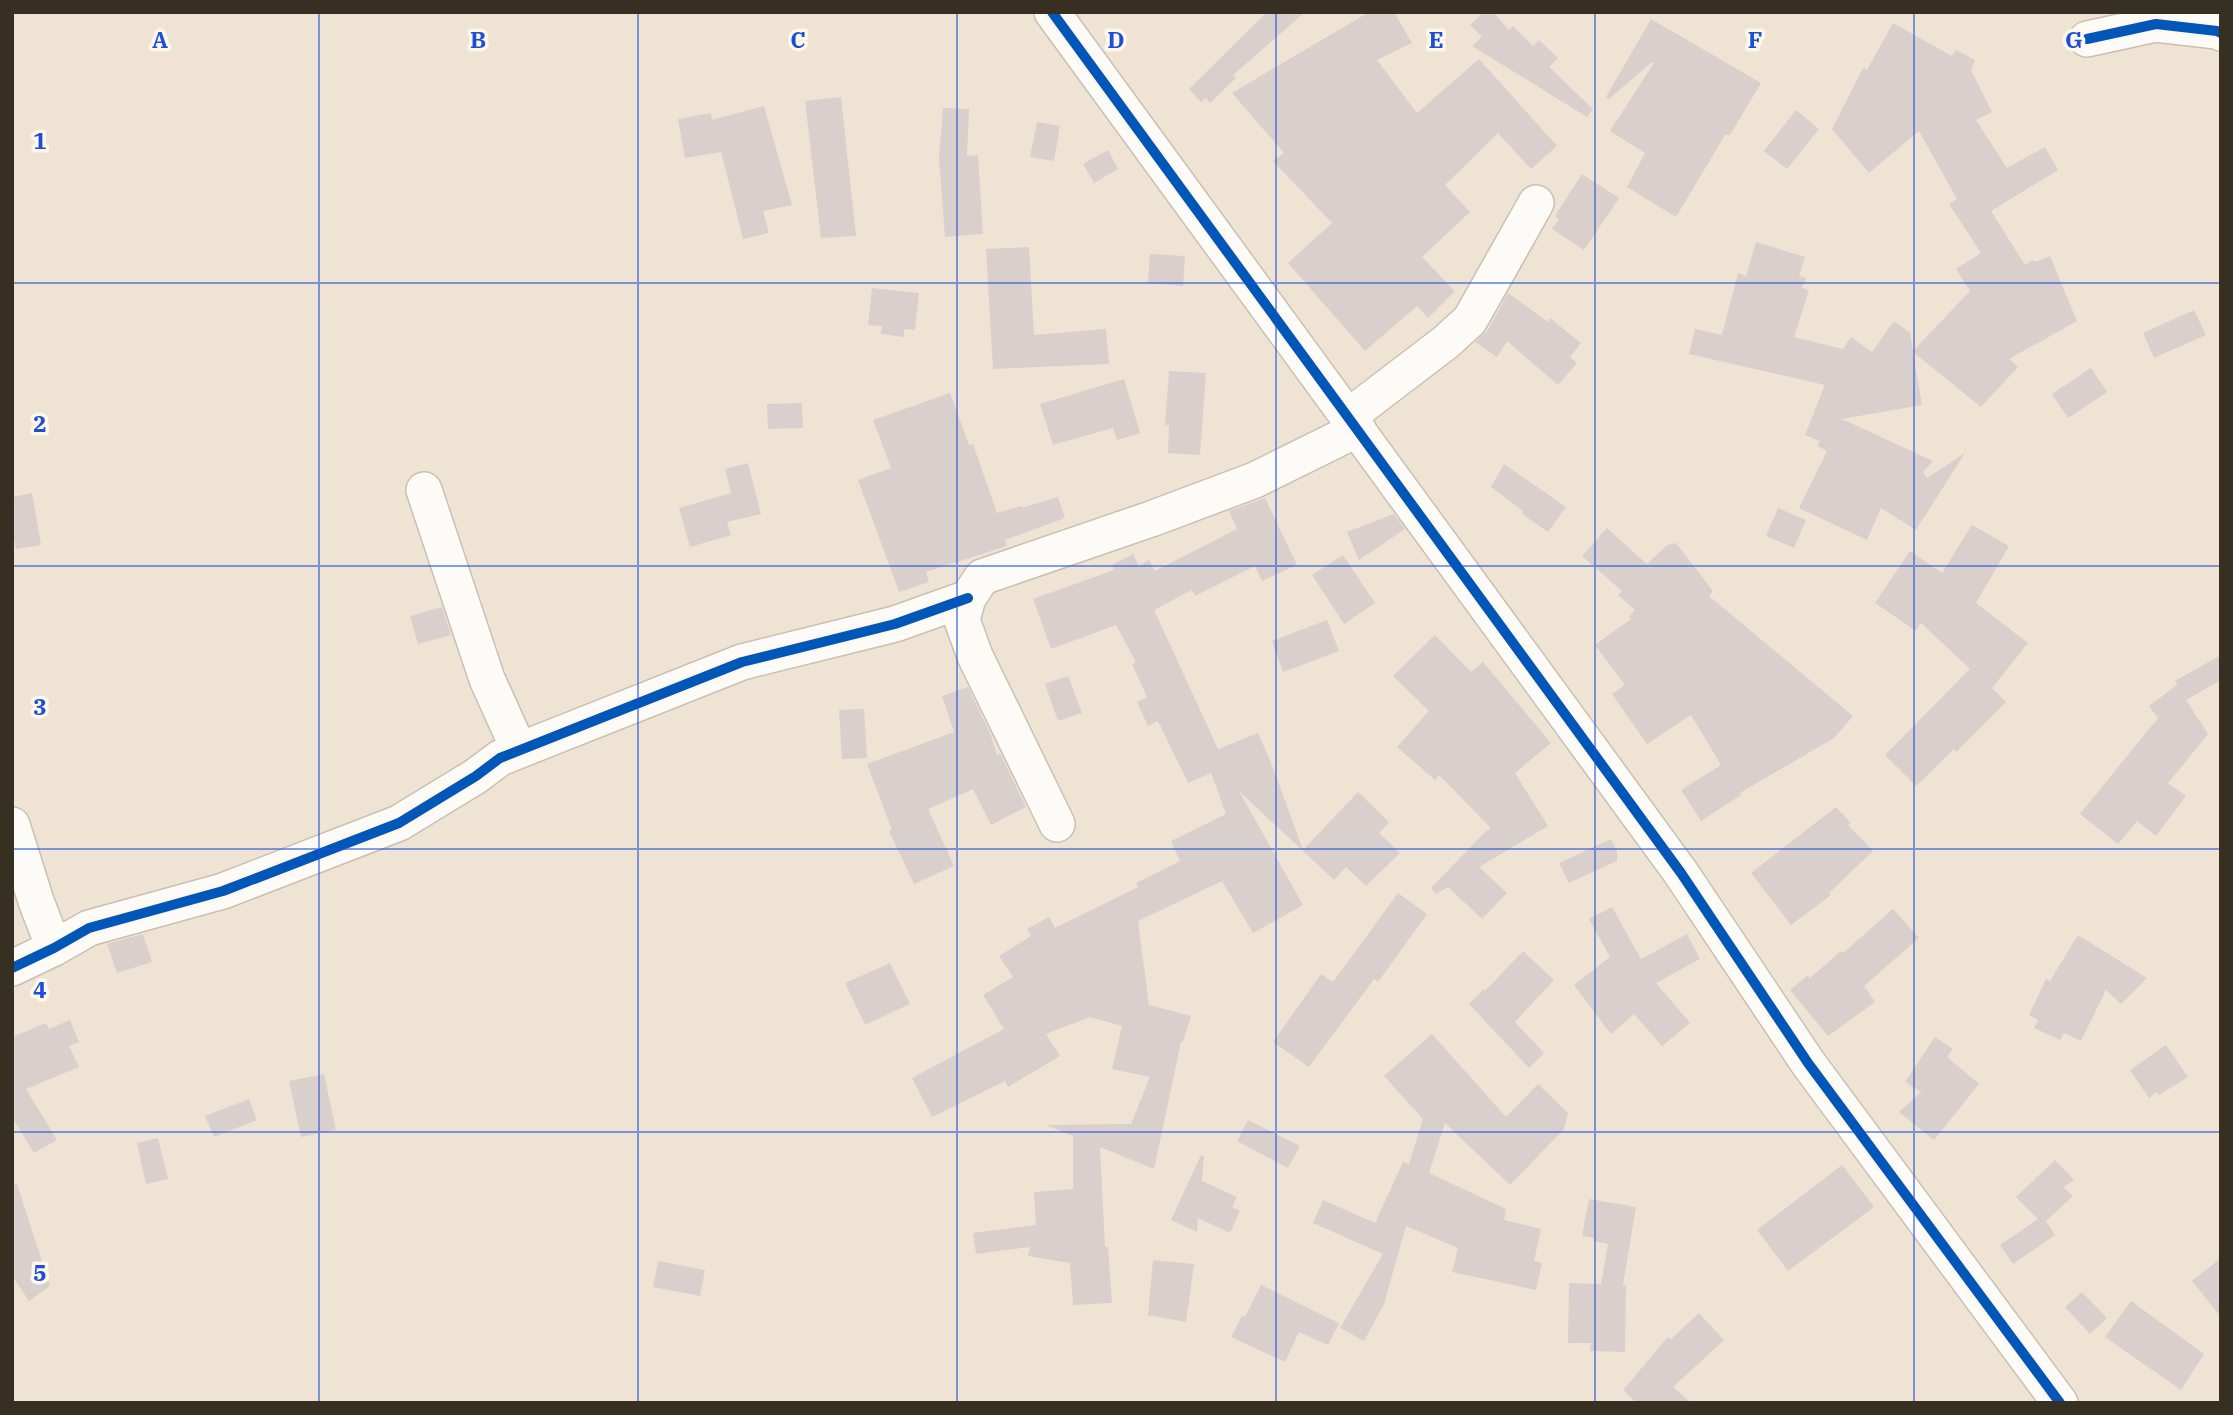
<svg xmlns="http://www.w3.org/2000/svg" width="2233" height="1415" viewBox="0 0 2233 1415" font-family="'IBM Plex Serif',serif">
<rect width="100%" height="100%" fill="#efe4d3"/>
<!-- building -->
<g fill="#d9cfcd">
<path d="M1267 12H1305L1233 75 1236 78 1210 103 1206 98 1201 102 1189 89Z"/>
<path d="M1369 12H1394L1412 43 1377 60 1417 113 1479 59 1557 146 1531 169 1498 133 1445 185 1470 212 1422 257 1455 291 1428 318 1417 306 1365 351 1288 263 1332 223 1273 161 1284 153 1232 93Z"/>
<path d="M1484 12H1493L1509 30 1513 26 1533 46 1539 40 1558 58 1549 67 1593 109 1587 117 1472 46 1482 37 1470 25Z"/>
<path d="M1651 19 1761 83 1730 135H1725L1676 217 1627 187 1645 153 1610 131 1654 63 1652 62 1609 99 1606 97Z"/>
<path d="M1893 23 1952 56 1956 50 1975 60 1971 70 1992 112 1976 120 2007 168 2045 147 2058 170 1991 211 2025 265 2033 260 2035 262 2050 256 2077 321 2009 359 2018 367 1981 407 1913 352 1922 405 1842 419 1933 461 1923 472 1927 478 1965 453 1916 530 1881 508 1867 540 1799 508 1827 451 1817 446 1820 441 1805 435 1825 385 1689 354 1695 329 1722 335 1738 273 1746 276 1756 242 1805 257 1799 276 1806 278 1802 288 1809 290 1794 337 1843 349 1851 337 1872 352 1894 321 1910 333 1913 351 1970 291 1956 269 1981 253 1949 204 1957 199 1919 131 1869 173 1832 129 1863 68 1867 70Z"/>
<path d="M841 97 856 236 821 238 805 101Z"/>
<path d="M764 106 792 205 763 211 769 233 743 239 721 152 685 158 678 119 711 113 712 120Z"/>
<path d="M943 108 969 109 967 156 978 155 983 234 945 237 939 158Z"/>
<path d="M1796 110 1819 129 1787 169 1764 151Z"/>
<path d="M1037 122 1060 126 1054 161 1030 157Z"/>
<path d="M1108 150 1118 169 1094 183 1083 164Z"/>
<path d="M1582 174 1619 198 1584 250 1552 229 1559 219 1555 216Z"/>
<path d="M1029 247 1034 335 1106 329 1109 364 993 369 986 249Z"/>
<path d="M1150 254 1185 256 1183 286 1148 283Z"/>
<path d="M872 288 919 293 915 330 904 329V337L881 334 882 326 868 325Z"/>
<path d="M1508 293 1548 322 1550 318 1581 343 1570 357 1577 363 1558 385 1507 341 1497 357 1475 342 1488 330Z"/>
<path d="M2194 310 2206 335 2154 358 2143 333Z"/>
<path d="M2091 368 2107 392 2068 418 2052 394Z"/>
<path d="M1169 371 1206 373 1200 455 1168 453 1169 425 1165 426Z"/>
<path d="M1124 379 1140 433 1117 440 1113 428 1053 445 1040 404Z"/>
<path d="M950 393 969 445 973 444 997 513 1021 506 1022 508 1058 497 1065 518 1005 540 1007 546 926 572 929 582 899 592 858 480 891 468 873 420Z"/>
<path d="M802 403 803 428 768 429 767 404Z"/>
<path d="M748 463 761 514 727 522 731 535 690 547 679 508 731 493 725 469Z"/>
<path d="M1504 464 1566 507 1548 532 1522 514 1523 511 1491 487Z"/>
<path d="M32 493 41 545 16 549 12 529V497Z"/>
<path d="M1265 498 1297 565 1262 581 1255 566 1195 596 1192 590 1154 610 1218 749 1258 733 1272 765 1303 850 1358 792 1389 822 1379 833 1400 853 1366 886 1346 867 1334 880 1239 791 1303 905 1253 933 1222 881 1138 921 1149 1005 1191 1016 1183 1042H1181L1154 1169 1100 1147 1105 1247H1108L1112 1303 1073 1305 1070 1263 1028 1256 1030 1247 976 1254 973 1233 1036 1225 1034 1192 1073 1189V1136L1046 1125 1131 1124 1150 1077 1112 1069 1122 1026 1090 1017 1046 1034 1060 1056 1008 1087 1005 1081 932 1117 912 1078 1004 1029 983 995 1013 977 999 956 1031 936 1027 929 1049 917 1055 928 1138 887 1136 883 1180 861 1171 841 1226 814 1211 773 1188 783 1158 721 1148 726 1137 702 1147 697 1132 664 1136 662 1116 625 1051 649 1033 599 1114 570 1112 565 1133 554 1139 566 1149 560 1155 571 1237 529 1229 511Z"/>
<path d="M1778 508 1806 520 1794 548 1766 536Z"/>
<path d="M1394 514 1405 529 1359 560 1347 532Z"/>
<path d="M1972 525 2009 546 1976 603 2028 643 1992 688 2006 702 1956 752 1954 749 1916 786 1885 755 1970 669 1921 623 1916 631 1875 603 1910 551 1942 573Z"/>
<path d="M1607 528 1647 564 1667 545 1676 543 1713 591 1709 596 1853 716 1834 738 1740 793 1741 795 1701 821 1681 790 1721 765 1691 715 1647 744 1612 694 1625 685 1595 645 1631 619 1629 617 1635 610 1618 595 1622 591 1582 556Z"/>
<path d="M1343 555 1375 603 1344 624 1312 575Z"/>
<path d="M442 607 451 635 418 644 410 616Z"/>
<path d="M1327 620 1339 651 1283 672 1272 641Z"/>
<path d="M1435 635 1471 672 1483 662 1551 743 1515 773 1548 826 1479 867 1507 893 1482 919 1448 887 1436 894 1431 888 1485 832 1491 828 1439 775 1435 780 1397 747 1429 711 1393 676Z"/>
<path d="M2221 655V680L2186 700 2208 734 2168 783 2186 796 2156 836 2137 821 2118 844 2080 814 2158 718 2149 706 2177 685 2182 693 2175 681Z"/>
<path d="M1068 676 1082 713 1058 721 1045 684Z"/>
<path d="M968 687 990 733 997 755 1000 753 1026 807 991 825 973 789 928 809 954 866 914 884 889 831 892 830 867 764 954 732 942 696Z"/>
<path d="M864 709 867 758 842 759 839 710Z"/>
<path d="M1836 807 1851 823 1848 825 1873 851 1829 893 1831 895 1791 925 1751 873Z"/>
<path d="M1611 839 1617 852V861L1569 883 1559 863Z"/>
<path d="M1398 893 1427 914 1378 982 1374 979 1309 1067 1273 1042 1321 974 1333 982Z"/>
<path d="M1612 907 1641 959 1687 934 1700 959 1656 983 1690 1023 1662 1046 1634 1014 1611 1034 1574 985 1610 957 1589 919Z"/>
<path d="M1893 909 1919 938 1864 986 1875 1002 1828 1036 1790 990 1808 975 1810 978 1841 951 1843 953Z"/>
<path d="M143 934 152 962 117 973 107 944Z"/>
<path d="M2078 935 2147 978 2121 1004 2106 990 2081 1041 2064 1033 2060 1040 2034 1028 2038 1020 2029 1015 2046 979 2050 981Z"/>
<path d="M1523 951 1554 980 1515 1022 1544 1053 1529 1068 1469 1004 1484 989 1485 991Z"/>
<path d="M890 963 910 1004 865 1025 845 983Z"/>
<path d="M70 1020 79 1042 69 1046 79 1067 26 1089 57 1140 34 1153 12 1117V1037L46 1023 49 1029Z"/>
<path d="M1432 1034 1506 1117 1538 1084 1568 1113 1564 1129 1510 1185 1445 1123 1429 1173 1506 1209 1504 1220 1541 1229 1534 1261 1542 1263 1536 1290 1452 1272 1458 1248 1406 1226 1384 1304 1364 1341 1340 1328 1383 1254 1313 1223 1323 1200 1375 1223 1403 1162 1409 1164 1423 1119 1384 1076Z"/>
<path d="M1935 1037 1953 1049 1947 1057 1979 1084 1934 1140 1899 1112 1921 1092 1905 1082Z"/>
<path d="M2166 1045 2188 1077 2159 1095 2157 1092 2149 1098 2130 1070Z"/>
<path d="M324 1074 336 1130 301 1137 289 1081Z"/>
<path d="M249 1099 257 1120 214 1137 205 1116Z"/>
<path d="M1248 1120 1300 1146 1288 1168 1237 1141Z"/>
<path d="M158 1138 168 1179 146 1184 137 1143Z"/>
<path d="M1201 1155 1204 1156 1202 1181 1237 1197 1232 1207 1240 1211 1230 1233 1198 1218 1197 1232 1171 1220Z"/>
<path d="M2055 1160 2074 1180 2063 1187 2073 1196 2046 1221 2055 1235 2013 1264 2000 1245 2038 1219 2016 1197Z"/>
<path d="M1842 1165 1874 1207 1788 1271 1757 1230Z"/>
<path d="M12 1184H17L50 1286 29 1301 12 1276Z"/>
<path d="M1589 1199 1636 1207 1623 1285H1626L1625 1352 1590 1351 1591 1343H1568L1569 1283 1601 1284 1608 1244 1594 1241V1238L1582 1236Z"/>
<path d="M2221 1258V1317L2192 1281Z"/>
<path d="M1153 1260 1194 1264 1186 1322 1148 1315Z"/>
<path d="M658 1261 705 1270 700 1296 653 1287Z"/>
<path d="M1261 1285 1339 1323 1328 1345 1299 1332 1285 1362 1231 1337 1242 1316 1245 1317Z"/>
<path d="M2082 1292 2107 1318 2090 1334 2065 1307Z"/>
<path d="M2131 1301 2204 1354 2181 1390 2105 1337Z"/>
<path d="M1699 1313 1724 1340 1673 1387 1691 1403H1637L1623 1390 1668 1337 1671 1339Z"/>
</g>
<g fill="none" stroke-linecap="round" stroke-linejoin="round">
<!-- minor casing -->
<g stroke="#c9c0b2" stroke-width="38">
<g id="minor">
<path d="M1052 12 1681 873 1808 1063 2060 1403"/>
<path d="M2087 39 2156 24 2217 31 2221 33"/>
<path d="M1349 416 1446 342 1470 320 1536 203"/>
<path d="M424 490 487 679 519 750"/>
<path d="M1057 824 975 656 962 620 968 598 982 577 1151 519 1255 480 1358 429"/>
<path d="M12 825 36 901 54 948"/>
<path d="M12 968 54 948 89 928 223 891 399 823 476 776 500 758 742 662 895 624 968 598"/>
</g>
</g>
<!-- minor -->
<use href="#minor" stroke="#fdfbf8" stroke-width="35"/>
<!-- cycleway casing -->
<g stroke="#fef7ea" stroke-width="15">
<g id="cycleway">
<path d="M1052 12 1681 873 1808 1063 2060 1403"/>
<path d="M2087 39 2156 24 2217 31 2221 33"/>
<path d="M12 968 54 948 89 928 223 891 399 823 476 776 500 758 742 662 895 624 968 598"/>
</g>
</g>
<!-- cycleway -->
<use href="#cycleway" stroke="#0057b8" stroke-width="10"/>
</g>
<!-- grid -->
<path fill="none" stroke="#1d4ed8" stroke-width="2" stroke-opacity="0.55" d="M319 12V1403M638 12V1403M957 12V1403M1276 12V1403M1595 12V1403M1914 12V1403M12 283H2221M12 566H2221M12 849H2221M12 1132H2221"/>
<g font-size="23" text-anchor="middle" font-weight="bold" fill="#1d4ed8" stroke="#fef7ea" stroke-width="7" stroke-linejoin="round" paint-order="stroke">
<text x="160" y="48">A</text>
<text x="478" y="48">B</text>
<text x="798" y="48">C</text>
<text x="1116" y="48">D</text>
<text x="1436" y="48">E</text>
<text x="1755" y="48">F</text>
<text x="2074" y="48">G</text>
<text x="40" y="149">1</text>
<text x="40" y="432">2</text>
<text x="40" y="715">3</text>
<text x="40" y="998">4</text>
<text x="40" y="1281">5</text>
</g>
<!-- border -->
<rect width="2233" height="1415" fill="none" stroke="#362f22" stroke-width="28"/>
</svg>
